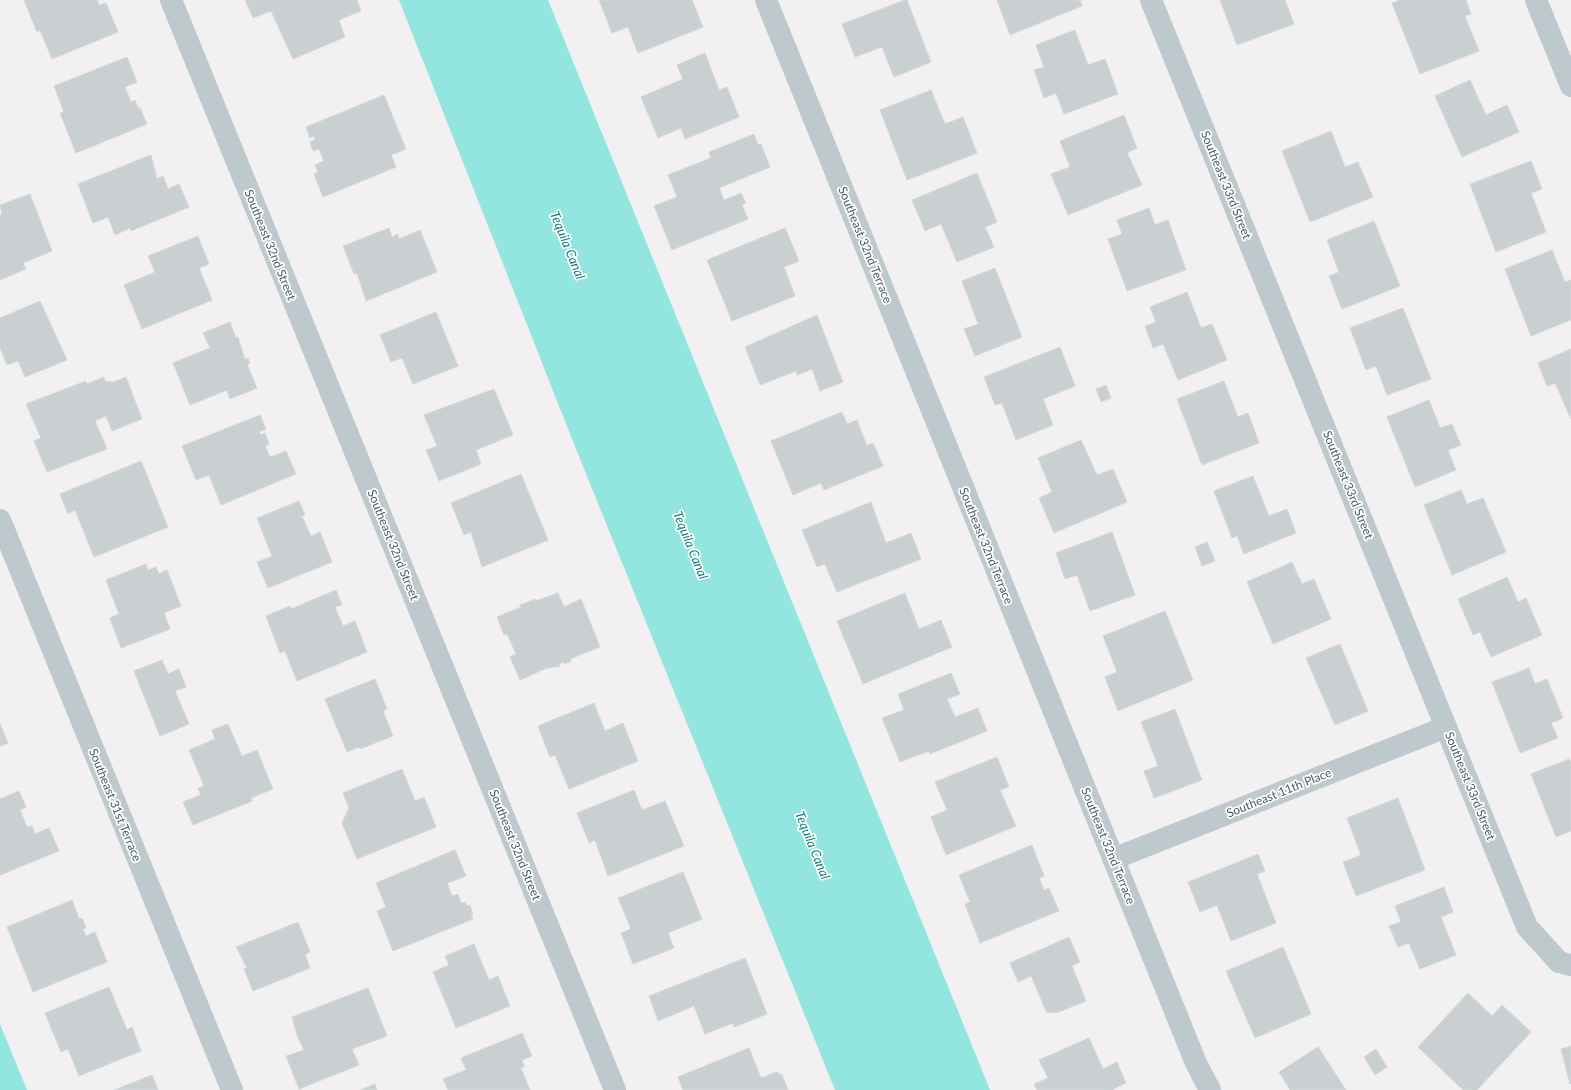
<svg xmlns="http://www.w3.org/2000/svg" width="1571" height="1090" viewBox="0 0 1571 1090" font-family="Lato,sans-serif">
<rect width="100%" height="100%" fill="#f2f0f1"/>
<!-- water -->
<g fill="#92e6df">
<path d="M399 0H548L990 1090H835L572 439Z"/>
<path d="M0 1024 27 1090H0Z"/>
</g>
<!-- building -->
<g fill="#cacfd2" stroke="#d4d8db">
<path d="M24 0H97L99 5 106 3 118 32 52 59 40 30 37 32Z"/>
<path d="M245 0H357L361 11 339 20 345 37 293 59 271 11 253 18Z"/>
<path d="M599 0H692L703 27 638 53 628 27 612 33Z"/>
<path d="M905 0H907L931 62 894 77 882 47 855 57 842 24Z"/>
<path d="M997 0H1080L1082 6 1010 35Z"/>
<path d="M1220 0H1285L1294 24 1237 45Z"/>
<path d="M1400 0H1466L1471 14 1465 16 1479 51 1420 74 1392 3Z"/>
<path d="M1075 30 1088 65 1105 59 1118 94 1064 114 1056 93 1044 98 1034 70 1044 67 1036 45Z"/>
<path d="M705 53 719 90 727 87 739 117 685 139 681 128 658 138 641 97 683 79 677 65Z"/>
<path d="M127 57 137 82 125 87 131 102 135 100 138 108H140L147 124 76 153 60 113 64 112 54 86Z"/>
<path d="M1470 80 1486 115 1507 105 1519 132 1462 157 1435 96Z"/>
<path d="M931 90 945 124 963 117 977 153 907 180 880 110Z"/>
<path d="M384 95 406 149 391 155 396 167 323 197 314 174 318 172 315 165 324 161 319 149 313 151 310 142 315 140 314 136 310 138 306 127Z"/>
<path d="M1124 115 1137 148 1127 153 1142 185 1068 215 1051 174 1070 167 1060 141Z"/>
<path d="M1331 131 1345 167 1358 162 1373 197 1310 222 1282 151Z"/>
<path d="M754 134 758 145 761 144 770 167 719 188 724 200 741 193 746 203 742 205 748 219 672 250 654 206 677 197 668 175 711 158 709 152Z"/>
<path d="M151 155 157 179 163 176 168 189 179 184 189 207 131 231 130 228 115 235 108 217 93 223 78 184Z"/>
<path d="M1531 161 1542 189 1531 193 1546 232 1496 252 1470 184Z"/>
<path d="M977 173 997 222 985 227 994 247 957 262 941 224 925 231 912 200Z"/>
<path d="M30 194 52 251 23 263 26 269 0 280V215H2L0 205Z"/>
<path d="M1149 208 1155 225 1168 220 1186 270 1127 291 1108 239 1122 234 1117 220Z"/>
<path d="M1374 221 1400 286 1342 309 1329 276 1339 272 1327 240Z"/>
<path d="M389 228 392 237 398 234 399 239 420 230 437 272 366 301 357 273 354 274 343 246Z"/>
<path d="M785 228 799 261 784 267 795 296 732 321 707 260Z"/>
<path d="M198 236 209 264 199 268 212 300 142 329 124 285 155 272 148 256Z"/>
<path d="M1552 250 1565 282 1571 280V320L1531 336 1505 269Z"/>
<path d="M995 268 1022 337 975 356 964 329 978 324 962 281Z"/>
<path d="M1187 292 1201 328 1212 324 1227 360 1178 380 1163 344 1153 348 1145 326 1156 322 1150 307Z"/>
<path d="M40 301 67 360 25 377 18 361 7 365 0 348V318Z"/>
<path d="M1403 308 1431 379 1387 395 1376 366 1366 370 1350 328Z"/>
<path d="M436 312 458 366 413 384 402 358 391 362 380 335Z"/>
<path d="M817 315 843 382 820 391 812 369 797 375 796 371 760 385 745 347Z"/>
<path d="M230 322 236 338 238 337 245 360 248 358 250 363 247 364 257 388 230 399 227 390 190 405 173 363 210 348 203 333Z"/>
<path d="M1060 347 1075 386 1043 399 1053 425 1016 440 1002 403 995 405 984 377Z"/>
<path d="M1571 349V419L1555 383 1547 386 1538 363Z"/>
<path d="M104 377 105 381 114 382 126 377 142 419 112 431 106 416 95 421 107 449 47 472 34 441 41 438 26 404 86 381 87 384Z"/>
<path d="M1224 381 1238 417 1248 413 1259 443 1202 465 1177 399Z"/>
<path d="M1106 385 1111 398 1101 402 1096 389Z"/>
<path d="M494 389 513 435 476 450 481 464 439 481 426 450 437 446 424 415Z"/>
<path d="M1429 400 1440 428 1452 424 1461 445 1448 450 1456 470 1415 487 1387 417Z"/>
<path d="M842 412 847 424 857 420 867 446 873 443 883 466 824 490 821 483 793 495 771 441Z"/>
<path d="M260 415 266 429 259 432 261 435 265 433 269 444 265 446 270 457 286 451 296 474 221 505 209 475 196 480 182 446Z"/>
<path d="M1081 440 1097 475 1113 469 1127 502 1054 533 1039 498 1052 492 1038 458Z"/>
<path d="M141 461 168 527 94 557 75 510 68 514 60 494Z"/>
<path d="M521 474 548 540 482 567 471 532 464 535 451 503Z"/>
<path d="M1253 476 1269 516 1287 509 1296 533 1244 554 1237 536 1232 538 1214 491Z"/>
<path d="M1461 490 1467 504 1483 498 1506 552 1452 575 1424 505Z"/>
<path d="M299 501 305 515 302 516 311 536 320 532 332 562 268 588 257 562 272 556 257 518Z"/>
<path d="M871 502 886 543 911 533 921 559 837 592 825 564 817 567 802 530Z"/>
<path d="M1112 532 1135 595 1090 611 1077 575 1065 579 1056 553Z"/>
<path d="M1207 542 1215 561 1202 566 1195 547Z"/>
<path d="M1292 562 1302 584 1314 579 1331 619 1273 644 1247 582Z"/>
<path d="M146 564 148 570 156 567 159 574 167 570 181 606 164 613 170 629 121 648 110 618 119 614 106 580Z"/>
<path d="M1507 577 1518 602 1526 598 1542 635 1491 657 1480 632 1473 635 1458 599Z"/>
<path d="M336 590 342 605 335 607 343 626 355 621 367 652 297 681 285 651 280 653 266 616 290 606 291 609Z"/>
<path d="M558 593 564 607 581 599 600 647 570 659 571 661 565 664 564 662 559 664 560 666 547 668 520 680 510 657 516 654 507 634 504 635 497 617 521 607 520 605 536 599V601Z"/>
<path d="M905 593 919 629 941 620 952 647 863 684 837 621Z"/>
<path d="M1165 611 1193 680 1118 711 1105 677 1117 672 1103 636Z"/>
<path d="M1340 644 1368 711 1335 725 1306 658Z"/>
<path d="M162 660 168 674 179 669 186 687 175 691 189 724 160 736 134 671Z"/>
<path d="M1529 668 1535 684 1547 679 1563 718 1551 723 1558 738 1520 753 1492 682Z"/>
<path d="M951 673 960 694 947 699 955 717 978 708 987 731 930 754 929 751 900 762 882 718 904 710 898 694Z"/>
<path d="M375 679 387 709 383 711 393 736 360 749 359 747 347 752 325 699Z"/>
<path d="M594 703 605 731 623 723 638 761 569 789 555 755 550 757 538 726Z"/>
<path d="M1175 709 1202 780 1154 798 1144 771 1158 766 1141 722Z"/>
<path d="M0 724 8 743 0 746Z"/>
<path d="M228 724 242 756 257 750 273 789 251 798 252 801 193 825 183 802 201 795 198 788 204 786 189 750 215 739 212 730Z"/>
<path d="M997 757 1009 787 1000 790 1016 826 946 855 931 817 947 810 935 782Z"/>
<path d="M1569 759 1571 763V831L1556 837 1531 774Z"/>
<path d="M402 769 415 801 424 797 436 827 357 859 342 823 349 808 343 793Z"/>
<path d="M634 790 642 810 665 801 684 846 608 876 595 840 589 843 577 813Z"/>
<path d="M19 791 26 807 20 810 27 827 32 826 35 834 49 828 59 851 0 875V799Z"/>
<path d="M1398 798 1425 870 1356 896 1343 862 1361 855 1347 818Z"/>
<path d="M1032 845 1044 876 1039 878 1044 890 1049 888 1059 911 980 943 965 904 970 902 959 875Z"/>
<path d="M455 850 466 876 447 883 452 896 458 894 461 903 465 902 467 906 470 905 473 914 471 915 473 919 393 951 377 911 386 907 376 883Z"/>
<path d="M1258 854 1265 871 1257 874 1276 923 1231 941 1217 905 1200 912 1188 882Z"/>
<path d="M683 872 702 919 668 933 674 948 633 964 621 933 631 929 618 898Z"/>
<path d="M1444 887 1453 912 1441 917 1456 955 1420 969 1409 943 1398 947 1389 926 1401 922 1395 906Z"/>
<path d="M72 900 79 919 82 918 86 928 83 929 86 936 95 932 107 962 33 992 7 927Z"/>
<path d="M298 922 310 952 305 954 310 968 253 991 244 969 247 968 236 947Z"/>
<path d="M1069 937 1080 962 1072 966 1086 1001 1059 1012 1047 1013 1031 976 1018 982 1010 963Z"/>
<path d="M474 944 489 980 498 976 510 1006 456 1028 433 972 449 965 445 956Z"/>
<path d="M1283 947 1311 1014 1255 1038 1226 971Z"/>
<path d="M745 958 767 1014 734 1027 733 1023 705 1034 694 1006 658 1021 649 996Z"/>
<path d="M109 987 127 1030 132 1027 141 1051 79 1076 68 1049 61 1052 45 1013Z"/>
<path d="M368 988 387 1036 352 1049 359 1065 299 1089 286 1056 304 1050 298 1038 292 1017Z"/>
<path d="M1468 993 1492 1016 1502 1005 1531 1032 1477 1090H1463L1418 1047Z"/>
<path d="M522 1033 532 1056 522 1060 524 1067 521 1068 530 1090H448L443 1079 466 1070 461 1058Z"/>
<path d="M1089 1038 1103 1069 1117 1062 1126 1083 1111 1090H1037L1034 1084 1048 1078 1039 1060Z"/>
<path d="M1571 1046V1083L1570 1084 1561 1049Z"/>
<path d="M1318 1047 1346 1090H1290L1279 1072Z"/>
<path d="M749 1048 761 1078 776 1072 782 1075 788 1090H683L678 1077Z"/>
<path d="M1376 1049 1387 1067 1375 1075 1364 1057Z"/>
<path d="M152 1075 158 1090H114Z"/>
<path d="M375 1084 377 1090H360Z"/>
</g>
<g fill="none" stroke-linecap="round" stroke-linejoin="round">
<!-- street -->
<g stroke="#bdc9cc" stroke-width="22">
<path d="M171 0 615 1090"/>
<path d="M766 0 1196 1063 1210 1090"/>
<path d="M1151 0 1527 927 1559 962 1571 965"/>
<path d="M1536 0 1571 86"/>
<path d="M0 520 232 1090"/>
<path d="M1113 859 1446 727"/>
</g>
</g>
<g text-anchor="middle" stroke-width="3.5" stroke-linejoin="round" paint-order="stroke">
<!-- street labels -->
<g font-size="12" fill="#49595c" stroke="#fff">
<text transform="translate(1226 185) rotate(68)" y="4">Southeast 33rd Street</text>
<text transform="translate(270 245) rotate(68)" y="4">Southeast 32nd Street</text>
<text transform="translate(865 245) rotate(68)" y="4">Southeast 32nd Terrace</text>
<text transform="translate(1348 485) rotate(68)" y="4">Southeast 33rd Street</text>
<text transform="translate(393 545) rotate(68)" y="4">Southeast 32nd Street</text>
<text transform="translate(986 546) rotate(68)" y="4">Southeast 32nd Terrace</text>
<text transform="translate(1470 786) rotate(68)" y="4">Southeast 33rd Street</text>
<text transform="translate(1279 793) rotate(-22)" y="4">Southeast 11th Place</text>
<text transform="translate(115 805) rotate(68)" y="4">Southeast 31st Terrace</text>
<text transform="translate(515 845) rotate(68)" y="4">Southeast 32nd Street</text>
<text transform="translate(1108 846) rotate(68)" y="4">Southeast 32nd Terrace</text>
</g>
<!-- water labels -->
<g font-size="13" font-style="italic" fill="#157e75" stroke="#fff">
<text transform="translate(568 245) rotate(68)" y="5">Tequila Canal</text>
<text transform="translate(691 545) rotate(68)" y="5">Tequila Canal</text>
<text transform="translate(813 845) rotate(68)" y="5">Tequila Canal</text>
</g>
</g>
</svg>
